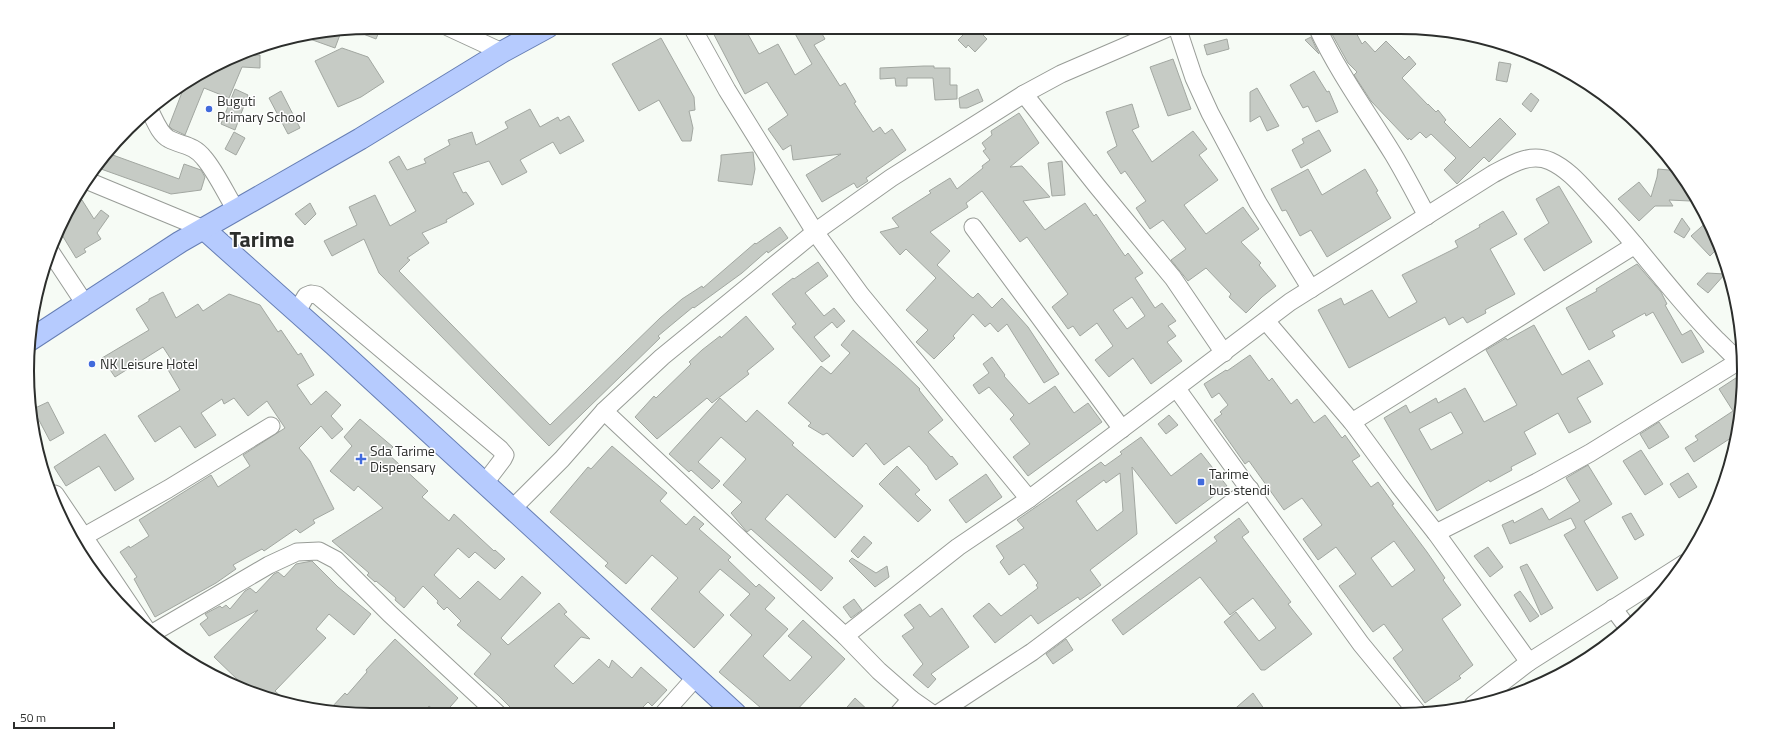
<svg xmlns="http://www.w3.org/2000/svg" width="1771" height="742" viewBox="0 0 1771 742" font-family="'Titillium Web',sans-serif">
<rect width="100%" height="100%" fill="#f6fbf5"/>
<!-- building -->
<g fill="#c6cbc5" stroke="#a2a7a1" fill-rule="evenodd">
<path d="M371 27H381L376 39 353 30Z"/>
<path d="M710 27H744L759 54 778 44 795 75 812 64 793 30 799 27H818L825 39 814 45 840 86 845 83 856 102 854 103 873 132 880 127 885 134 892 129 906 150 866 178 868 181 857 188 854 183 822 202 806 175 841 154 793 160 791 145 783 150 768 129 788 115 767 82 745 94Z"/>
<path d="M971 27H991L983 35 987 39 975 52 968 45 966 48 958 40Z"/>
<path d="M1328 27H1353L1362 44 1365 41 1375 52 1386 41 1405 60 1409 56 1416 64 1402 78 1428 105V104L1436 112 1438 110 1446 120 1444 122 1470 148 1500 118 1516 134 1489 162 1484 157 1457 184 1444 170 1456 158 1431 134 1426 138 1420 132 1411 140 1409 138 1408 140 1371 101 1354 75 1357 72 1348 63Z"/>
<path d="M341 32 335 48 307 38 328 34Z"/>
<path d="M1311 37 1316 48 1319 54 1305 40Z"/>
<path d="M661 38 694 97 695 110 689 111 693 128 691 141H682L659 100 639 111 612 64Z"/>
<path d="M1227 39 1229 49 1207 55 1204 45Z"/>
<path d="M342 48 368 57 384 82 361 97 338 107 315 61Z"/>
<path d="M240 55H260V68L242 67 229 98 204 88 185 135 172 129 169 126 186 82 199 73Z"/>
<path d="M1173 59 1191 109 1168 116 1150 67Z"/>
<path d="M1499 62 1511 64 1507 82 1496 80Z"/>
<path d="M924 66H934V68H950V85H957V99L935 100 933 78H907V86H896L895 78 880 79V68Z"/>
<path d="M1314 71 1327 92 1329 91 1338 112 1316 122 1308 106 1303 108 1290 85Z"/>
<path d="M1257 88 1279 126 1267 131 1260 116 1250 122V92Z"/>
<path d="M235 89 248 95 235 130 221 124Z"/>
<path d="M978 89 983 101 967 108H960L959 98Z"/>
<path d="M281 91 300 128 288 134 269 98Z"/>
<path d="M1531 93 1539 100 1531 112 1522 104Z"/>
<path d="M1132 104 1139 127 1132 130 1152 162 1193 131 1207 149 1199 155 1218 180 1184 205 1206 234 1243 207 1259 229 1241 242 1261 263 1259 265 1276 286 1262 297 1246 313 1229 297 1231 294 1206 268 1188 281 1171 260 1186 249 1163 220 1150 229 1136 208 1146 201 1125 171 1121 174 1107 152 1117 146 1106 112Z"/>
<path d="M530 109 540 127 558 117 560 121 569 116 584 141 560 154 553 142 520 160 527 172 502 185 489 161 453 173 463 193 466 192 474 204 446 220 447 222 422 233 429 243 407 258 410 260 399 271 550 425 660 318 682 299 702 286 703 288 755 243 756 244 780 227 788 238 768 253 767 251 742 273 694 308 693 307 658 336 660 338 549 446 379 273 364 239 332 256 324 241 357 225 349 207 375 195 390 226 416 211 389 162 399 156 407 170 426 163 424 159 450 145 448 140 472 132 476 145 508 128 505 122Z"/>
<path d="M1019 113 1039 143 1010 167 1022 166 1050 197 1023 201 1045 230 1085 203 1094 216 1096 214 1125 256 1128 253 1143 273 1135 278 1155 308 1162 303 1176 321 1168 326 1176 336 1167 342 1182 361 1151 384 1133 358 1109 377 1095 360 1113 346 1097 323 1080 336 1073 326 1068 329 1052 307 1068 294 1027 237 1020 242 982 191 966 203 968 207 930 232 950 251 937 265 970 296 973 298 978 293 992 308 1002 298 1028 327 1059 374 1044 383 1007 324 998 332 990 323 985 327 973 314 953 336 955 338 934 359 916 342 928 330 906 310 936 278 906 249 900 255 880 232 899 227 892 218 931 193 929 191 950 178 957 189 983 168 982 166 990 160 983 151 986 149 982 143 992 135 991 131ZM1132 297 1145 316 1127 329 1113 310Z"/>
<path d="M1319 130 1331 151 1301 168 1292 150 1304 143 1302 139Z"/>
<path d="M234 132 245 138 236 155 225 149Z"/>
<path d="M753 152 755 169 752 185 718 181 721 161V155Z"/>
<path d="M110 154 179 179 184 164 201 170 205 177 201 190 171 194 101 169 103 163Z"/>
<path d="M1062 161 1065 195 1052 196 1048 163Z"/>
<path d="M1308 169 1322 195 1365 169 1378 191 1376 192 1391 218 1327 257 1311 230 1300 236 1286 210 1282 211 1271 189Z"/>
<path d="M1658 169 1679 171 1690 190V201L1669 200 1673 206H1655L1639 221 1618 199 1639 182 1651 197 1657 177Z"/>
<path d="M1559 186 1592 242 1544 271 1524 239 1549 223 1536 199Z"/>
<path d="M82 200 94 219 101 210 109 216 97 233 101 239 84 249 86 252 76 258 59 230 69 207Z"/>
<path d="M310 203 316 214 305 225 295 214Z"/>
<path d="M1503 211 1517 234 1490 249 1515 294 1485 310 1486 313 1467 323 1463 317 1449 325 1445 317 1349 368 1318 310 1341 298 1344 305 1372 290 1389 318 1417 302 1402 275 1458 247 1455 241 1480 227 1479 225Z"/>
<path d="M1682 218 1690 229 1684 238 1674 232Z"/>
<path d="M1709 220 1719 247 1710 256 1691 236Z"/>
<path d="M818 262 828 276 805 293 824 316 834 308 845 321 837 328 832 322 814 337 830 356 822 362 792 327 796 324 772 294 793 278 794 279Z"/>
<path d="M1637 264 1661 292 1667 304 1665 305 1682 335 1691 330 1704 352 1682 363 1653 312 1646 316 1645 313 1612 331 1615 336 1589 350 1566 308 1597 291 1596 289Z"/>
<path d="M1707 273 1725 274 1708 293 1697 284Z"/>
<path d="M163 292 176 318 198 304 203 311 229 294 260 305 278 332 281 330 298 355 301 353 314 375 297 385 311 405 326 391 341 405 331 416 343 429 332 439 321 426 299 448 310 461 334 509 313 520 315 523 300 533 296 529 264 551 262 549 233 565 236 569 216 583 155 617 134 579 137 577 120 552 129 546 130 548 149 536 139 520 211 475 218 487 250 466 243 455 285 428 267 401 248 416 234 398 224 404 222 399 201 413 216 435 195 448 180 426 155 442 138 416 180 390 167 368 174 364 163 347 115 377 102 358 149 330 136 309 149 301V299Z"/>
<path d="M746 316 774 349 747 371 749 374 712 403 707 398 657 439 635 417 654 396 656 398 691 364 689 362 702 350 720 336 721 338Z"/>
<path d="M1534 325 1562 375 1589 360 1603 384 1577 398 1591 422 1569 433 1558 413 1524 432 1536 454 1511 467 1512 470 1490 482 1489 480 1437 511 1384 418 1406 405 1410 413 1436 398 1438 403 1465 388 1484 422 1517 405 1486 350 1506 338 1507 340ZM1451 412 1463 433 1431 450 1419 429Z"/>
<path d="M853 330 900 370 920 389 919 390 943 420 928 432 951 457 952 456 958 464 936 480 928 468V467L909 446 884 465 866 443 853 457 827 433 823 435 808 426 811 423 788 403 821 366 831 374 850 353 841 345Z"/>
<path d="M1250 355 1269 381 1272 378 1291 404 1297 399 1314 423 1325 415 1342 438 1345 435 1360 456 1352 461 1371 487 1378 482 1394 504 1392 505 1427 552 1445 578 1443 580 1461 605 1442 619 1473 665 1459 676 1461 678 1425 703 1393 658 1403 650 1384 624 1373 632 1339 586 1356 574 1336 547 1318 560 1303 539 1322 525 1302 498 1284 510 1249 461 1245 464 1214 420 1222 414 1220 412 1228 405 1219 393 1212 398 1204 384 1226 370 1227 371ZM1394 541 1415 570 1392 587 1371 558Z"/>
<path d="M992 357 1005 375 1004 376 1029 404 1055 386 1074 413 1088 403 1102 422 1028 476 1013 457 1030 444 1010 419 1014 415 989 387 979 394 973 385 989 373 983 364Z"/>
<path d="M1742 374 1741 416 1737 434 1694 462 1685 448 1698 440 1695 436 1733 411 1719 389Z"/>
<path d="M720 398 746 422 757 410 794 443 792 445 863 506 835 538 787 494 765 519 833 578 821 591 751 529 747 532 731 513 742 502 723 485 746 459 721 437 698 462 720 481 712 489 691 470 689 472 669 454Z"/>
<path d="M48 402 64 433 50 441 33 409Z"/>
<path d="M1169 415 1178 425 1166 434 1158 424Z"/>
<path d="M360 419 393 447 387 453 428 491 422 497 449 521 454 514 494 551 495 550 505 559 495 569 475 552 469 558 458 548 434 575 460 599 478 581 500 600 522 576 541 593 501 638 508 645 559 603 567 612 564 614 590 639 581 637 554 666 573 684 599 659 609 668 612 660 632 678 641 667 667 690 652 706 648 702 636 714 518 715 498 695 474 674 491 654 457 625 461 621 447 607 444 610 437 603 438 601 423 586 404 608 395 600 396 598 376 581 375 582 367 575 369 573 332 541 383 508 358 486 354 491 330 471 352 446 344 437Z"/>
<path d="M1659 422 1669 437 1649 449 1640 434Z"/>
<path d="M105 434 134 479 115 491 99 466 66 486 54 467Z"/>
<path d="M1141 437 1171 476 1201 453 1227 486 1176 524 1132 467 1137 534 1090 570 1101 585 1080 600 1078 597 1038 624 1031 615 995 643 973 616 989 603 1001 616 1038 588 1036 585 1038 583 1024 564 1009 575 1000 562 1004 558 996 546 1024 528 1017 520 1101 462 1105 466 1122 454 1120 452ZM1120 473 1123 511 1097 531 1076 501 1104 480 1106 483Z"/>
<path d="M612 446 667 493 660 501 686 525 694 516 704 524 699 529 731 557 728 560 756 587 759 584 775 598 765 609 788 629 763 656 790 681 812 657 788 636 803 620 845 659 793 714H768L719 672 752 635 730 615 750 594 720 569 699 592 724 615 694 648 651 609 678 578 652 555 626 584 605 566 608 563 550 512 588 467 591 469Z"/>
<path d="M1641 450 1663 484 1645 495 1623 461Z"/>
<path d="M1588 465 1612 504 1584 521 1618 578 1597 591 1564 535 1576 528 1571 518 1510 544 1502 525 1513 520 1514 523 1542 508 1549 520 1580 501 1566 478Z"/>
<path d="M897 466 920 490 915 494 931 510 918 522 879 484Z"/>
<path d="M1688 473 1697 487 1679 498 1670 484Z"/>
<path d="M986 474 1002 497 966 523 949 500Z"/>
<path d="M1631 513 1644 535 1635 540 1622 517Z"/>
<path d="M1239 518 1249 532 1242 537 1291 602 1288 604 1312 634 1265 670H1261L1224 622 1236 612 1259 641 1276 628 1253 598 1230 615 1200 577 1123 635 1112 620 1217 541 1214 537Z"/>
<path d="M864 536 872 543 858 558 851 551Z"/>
<path d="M1488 547 1503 567 1490 577 1474 556Z"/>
<path d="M852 558 876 573 887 566 889 577 875 587 849 561Z"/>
<path d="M312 561 338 587 371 614 354 635 329 614 316 629 326 638 275 691 286 701 261 697 237 684 239 681 214 657 258 610 209 636 200 624 208 618 205 614 220 606 222 608 226 605 230 609 245 591 250 588 256 593 274 574 278 572 284 577 296 564Z"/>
<path d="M1527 564 1553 608 1541 615 1520 567Z"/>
<path d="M1520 591 1539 616 1530 622 1514 595Z"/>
<path d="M854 599 862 610 851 618 843 607Z"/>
<path d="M920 604 930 617 942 608 969 647 931 674 936 679 928 688 913 675 923 664 902 636 914 628 904 615Z"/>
<path d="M395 639 458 698 443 715H440L429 706 421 715H371L331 708 345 693 347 695 367 672 366 670Z"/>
<path d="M1066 639 1073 650 1053 664 1046 654Z"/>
<path d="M1253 693 1267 713H1230Z"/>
<path d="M855 698 872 714H841Z"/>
</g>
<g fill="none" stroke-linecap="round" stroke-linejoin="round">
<!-- minor casing -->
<g stroke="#989c97" stroke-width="19">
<g id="minor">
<path d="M448 27 502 52"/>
<path d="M692 27 727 90 815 232 861 295 1029 499"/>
<path d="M1177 27 1194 78 1210 113 1258 203 1311 289"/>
<path d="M1317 27C1338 72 1367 112 1393 154 1405 174 1416 195 1427 216"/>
<path d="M1024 94 1097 186 1173 278 1224 353"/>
<path d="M149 109C154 118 159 134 169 139 182 146 193 144 204 158 216 172 226 194 236 210"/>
<path d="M88 181 204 229"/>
<path d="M973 227 1122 429"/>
<path d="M50 251 85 304"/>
<path d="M297 311 306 296 311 294 317 295 500 449 505 455 503 459 484 484"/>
<path d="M1266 321 1352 422 1399 486 1436 533 1529 662"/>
<path d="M1177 389 1361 644 1417 712"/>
<path d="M604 411 753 551 845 636"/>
<path d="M1352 422 1635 245"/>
<path d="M55 494 148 632"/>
<path d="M512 509 562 459 604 411 662 357 815 232 891 178 1024 94 1061 74 1170 27"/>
<path d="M1436 533 1537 482 1590 453 1739 361"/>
<path d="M83 537 168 489 271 426"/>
<path d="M1613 608 1628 628"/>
<path d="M151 634 269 565 297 552 319 551 336 560 390 614 499 715"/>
<path d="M911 699 931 713"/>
<path d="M1473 705 1529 662 1685 563"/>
<path d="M939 713 1032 652 1250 489"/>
<path d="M663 714 696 677"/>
<path d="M898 714 911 699 879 671 845 636 958 547 1029 499 1290 302 1493 174C1510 165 1530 152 1550 161 1568 169 1581 185 1594 199 1637 243 1672 295 1716 339 1725 347 1733 357 1743 364"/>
</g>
</g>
<!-- major casing -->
<g stroke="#667eb4" stroke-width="23">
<g id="major">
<path d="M204 229 334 345 736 714"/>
<path d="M30 340 180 242 360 139 502 52 548 27"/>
</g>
</g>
<!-- minor -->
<use href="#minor" stroke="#fff" stroke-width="17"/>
<!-- major -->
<use href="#major" stroke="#b6cbfe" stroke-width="21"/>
</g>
<!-- markers -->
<g fill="#416adc" stroke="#fff" stroke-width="1.5">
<circle cx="209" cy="109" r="4"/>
<circle cx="92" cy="364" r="4"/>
<path d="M359 453h4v4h4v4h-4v4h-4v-4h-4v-4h4z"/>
<rect x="1197" y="478" width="8" height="8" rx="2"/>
</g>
<g text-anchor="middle" stroke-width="3" stroke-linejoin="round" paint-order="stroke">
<!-- poi labels -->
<g font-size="14" fill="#2c2e2c" stroke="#fff" text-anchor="start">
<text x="217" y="106">Buguti<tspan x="217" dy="16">Primary School</tspan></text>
<text x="100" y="369">NK Leisure Hotel</text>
<text x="370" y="456">Sda Tarime<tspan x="370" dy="16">Dispensary</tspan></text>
<text x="1209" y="479">Tarime<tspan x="1209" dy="16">bus stendi</tspan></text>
</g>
<!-- town labels -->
<g font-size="22" font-weight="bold" fill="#2c2e2c" stroke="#fff">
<text x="262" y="247">Tarime</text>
</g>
</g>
<!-- crop -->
<path d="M0 0H1771V742H0ZM371 34H1400A337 337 0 0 1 1737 371V371A337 337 0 0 1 1400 708H371A337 337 0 0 1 34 371V371A337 337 0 0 1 371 34Z" fill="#fff" fill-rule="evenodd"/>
<path fill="none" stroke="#2c2e2c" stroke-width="2" d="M371 34H1400A337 337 0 0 1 1737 371V371A337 337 0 0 1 1400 708H371A337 337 0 0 1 34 371V371A337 337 0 0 1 371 34Z"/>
<!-- scale -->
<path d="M14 722v6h100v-6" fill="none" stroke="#2c2e2c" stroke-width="2"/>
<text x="20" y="722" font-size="12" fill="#2c2e2c" stroke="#ffffff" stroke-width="3" paint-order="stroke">50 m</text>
</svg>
